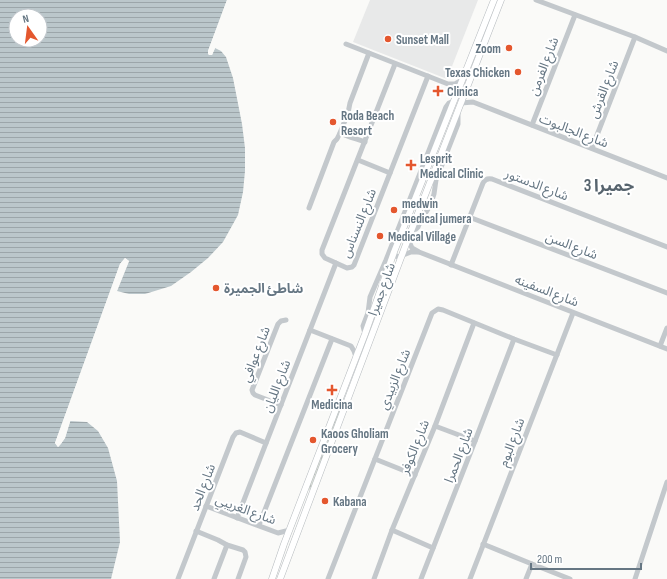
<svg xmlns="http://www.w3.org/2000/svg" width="667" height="579" viewBox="0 0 667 579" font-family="'Sofia Sans Condensed','Noto Sans Arabic',sans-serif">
<defs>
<pattern id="grass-dots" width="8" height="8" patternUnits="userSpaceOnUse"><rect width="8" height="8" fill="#dadfd7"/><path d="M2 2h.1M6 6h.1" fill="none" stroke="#b4b9b4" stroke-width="1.8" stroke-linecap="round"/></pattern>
<pattern id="water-rules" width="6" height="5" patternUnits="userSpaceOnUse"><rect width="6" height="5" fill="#bbc7cb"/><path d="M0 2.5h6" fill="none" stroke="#9ca6aa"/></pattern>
</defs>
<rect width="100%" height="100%" fill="#fafaf8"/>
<!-- built -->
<path fill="#e8e9e9" d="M370 0H478L447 79 353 42Z"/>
<!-- grass -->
<path fill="url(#grass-dots)" d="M341 404 343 405 310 490 308 489Z"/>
<!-- water -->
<path fill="url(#water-rules)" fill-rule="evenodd" d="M0 0H227L208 51V54L212 55 215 48 221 51 226 57 233 78 242 124 245 148V171L243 192 238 215 223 242 208 258 191 272 171 286 145 294H129L117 291 129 261 125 258 120 264 55 443 58 447 65 438 70 421 87 422 98 431 108 448 117 481 120 542 111 579H0ZM16 16H40V40H16Z"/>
<!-- pier -->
<g fill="#fafaf8">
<path d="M227 0H229L210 51V53L213 47 216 46 212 55H209L208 54V51Z"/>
<path d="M125 258 129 261 116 293 115 290 126 261 122 265 57 443 58 444 60 443 63 437 69 420 71 419 65 438 61 444 58 447 55 443 120 264Z"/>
</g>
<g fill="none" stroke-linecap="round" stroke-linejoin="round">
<!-- major casing -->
<g stroke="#b5babe" stroke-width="7">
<g id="major">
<path d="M272 579 284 544 365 334 394 252 494 0"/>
<path d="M280 579 408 239 501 0"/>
</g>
</g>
<!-- minor -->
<g stroke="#c3c8cc" stroke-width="5">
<path d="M536 0 635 37 667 51"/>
<path d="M346 44 448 84H455L462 80"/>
<path d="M395 64 322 250V254L325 258 347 268 352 267 354 265 428 76"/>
<path d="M461 103 473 102 667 178"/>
<path d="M532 125 575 15"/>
<path d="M340 133C348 137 357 139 365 142"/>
<path d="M592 148 635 37"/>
<path d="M358 160 390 173"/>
<path d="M309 208 334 142 337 139 340 133 348 113 350 103 369 53"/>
<path d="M469 217 667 293"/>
<path d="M412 230 416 229 418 227 421 220 430 206 434 194 436 180 458 124V112"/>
<path d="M408 239 412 248 419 252 667 349"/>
<path d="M394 253 396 256 398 257 411 252H418"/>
<path d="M451 265 483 183C485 179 488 178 492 179L667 247"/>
<path d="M310 330 351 346 354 351 356 357"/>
<path d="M365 334 363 326 368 313 370 297 386 260 446 107 449 103 454 101"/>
<path d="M660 346 667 328"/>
<path d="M281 405 255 395 253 393 252 390 278 324 281 321 286 320"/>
<path d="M435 426 475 441"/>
<path d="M375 459 415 475"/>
<path d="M206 506 278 533 290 530"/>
<path d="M237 518 336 263"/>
<path d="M259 525 332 339"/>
<path d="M392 530 433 548"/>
<path d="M196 531 218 540 227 545 243 550 245 552 246 557 238 579"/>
<path d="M483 544 532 564 570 579"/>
<path d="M178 579 233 437 236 433 240 432 266 443"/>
<path d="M214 579 227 545"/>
<path d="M328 579 432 313 438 309 443 310 514 339 557 355"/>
<path d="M374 579 392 530 435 426 474 323"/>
<path d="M421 579 475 441 514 339"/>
<path d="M470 579 573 313"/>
<path d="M526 579 532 564"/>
<path d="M635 579 667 482"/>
</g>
<!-- major -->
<use href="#major" stroke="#fff" stroke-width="6"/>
</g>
<!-- markers -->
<g fill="#e4572e" stroke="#fff" stroke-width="1.5">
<circle cx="388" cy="39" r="4"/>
<circle cx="509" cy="48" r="4"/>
<circle cx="518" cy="72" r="4"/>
<path d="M436 85h4v4h4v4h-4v4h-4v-4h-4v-4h4z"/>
<circle cx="333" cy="122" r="4"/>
<path d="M409 159h4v4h4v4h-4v4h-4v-4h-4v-4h4z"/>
<circle cx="394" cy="210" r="4"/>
<circle cx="380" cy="236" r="4"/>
<circle cx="216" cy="288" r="4"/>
<path d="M330 384h4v4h4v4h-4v4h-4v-4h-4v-4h4z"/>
<circle cx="313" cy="440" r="4"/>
<circle cx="325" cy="501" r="4"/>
</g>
<g text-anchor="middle" stroke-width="4" stroke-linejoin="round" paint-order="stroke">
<!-- poi labels -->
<g font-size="13" font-weight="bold" fill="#657683" stroke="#fff" text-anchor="start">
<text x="396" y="44">Sunset Mall</text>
<text x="501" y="53" text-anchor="end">Zoom</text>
<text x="510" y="77" text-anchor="end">Texas Chicken</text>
<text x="447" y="96">Clinica</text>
<text x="341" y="120">Roda Beach<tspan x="341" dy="15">Resort</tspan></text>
<text x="420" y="163">Lesprit<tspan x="420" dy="15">Medical Clinic</tspan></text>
<text x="402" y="208">medwin<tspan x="402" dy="15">medical jumera</tspan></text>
<text x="388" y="241">Medical Village</text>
<text x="224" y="293">شاطئ الجميرة</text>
<text x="332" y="409" text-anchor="middle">Medicina</text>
<text x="321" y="438">Kaoos Gholiam<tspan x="321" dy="15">Grocery</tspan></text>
<text x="333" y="506">Kabana</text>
</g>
<!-- street labels -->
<g font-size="13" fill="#657683" stroke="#fff">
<text transform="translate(543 66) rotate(-69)" y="5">شارع الفرمن</text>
<text transform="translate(603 89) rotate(-69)" y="5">شارع القرش</text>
<text transform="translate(574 130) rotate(21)" y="5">شارع الجالبوت</text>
<text transform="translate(537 184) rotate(21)" y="5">شارع الدستور</text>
<text transform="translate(358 223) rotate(-68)" y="5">شارع النسناس</text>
<text transform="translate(572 245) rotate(21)" y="5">شارع السن</text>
<text transform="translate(381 289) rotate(-70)" y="5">شارع جميرا</text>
<text transform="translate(547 290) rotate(21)" y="5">شارع السفينه</text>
<text transform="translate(255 354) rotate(-69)" y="5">شارع عوافي</text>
<text transform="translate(394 379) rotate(-68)" y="5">شارع الزبيدي</text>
<text transform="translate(276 386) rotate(-69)" y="5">شارع الليان</text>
<text transform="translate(511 442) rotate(-69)" y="5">شارع البوم</text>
<text transform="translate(414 447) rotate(-68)" y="5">شارع الكوفر</text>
<text transform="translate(458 455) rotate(-69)" y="5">شارع الحمرا</text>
<text transform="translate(202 487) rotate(-69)" y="5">شارع الحد</text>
<text transform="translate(246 509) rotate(20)" y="5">شارع الغريبي</text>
</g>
<!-- district labels -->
<g font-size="17" font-weight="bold" fill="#57646e" stroke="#fff">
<text x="609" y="191">جميرا 3</text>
</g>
</g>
<!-- north arrow -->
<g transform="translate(28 28) rotate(346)"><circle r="19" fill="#ffffff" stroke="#c1c8cd"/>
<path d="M0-3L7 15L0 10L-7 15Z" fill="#e4572e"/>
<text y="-6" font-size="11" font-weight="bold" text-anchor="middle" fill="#657683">N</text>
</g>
<!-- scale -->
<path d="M531 563v6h110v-6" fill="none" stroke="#657683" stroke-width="2"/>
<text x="537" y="563" font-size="12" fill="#657683" stroke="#ffffff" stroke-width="3" paint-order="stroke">200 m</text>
</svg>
